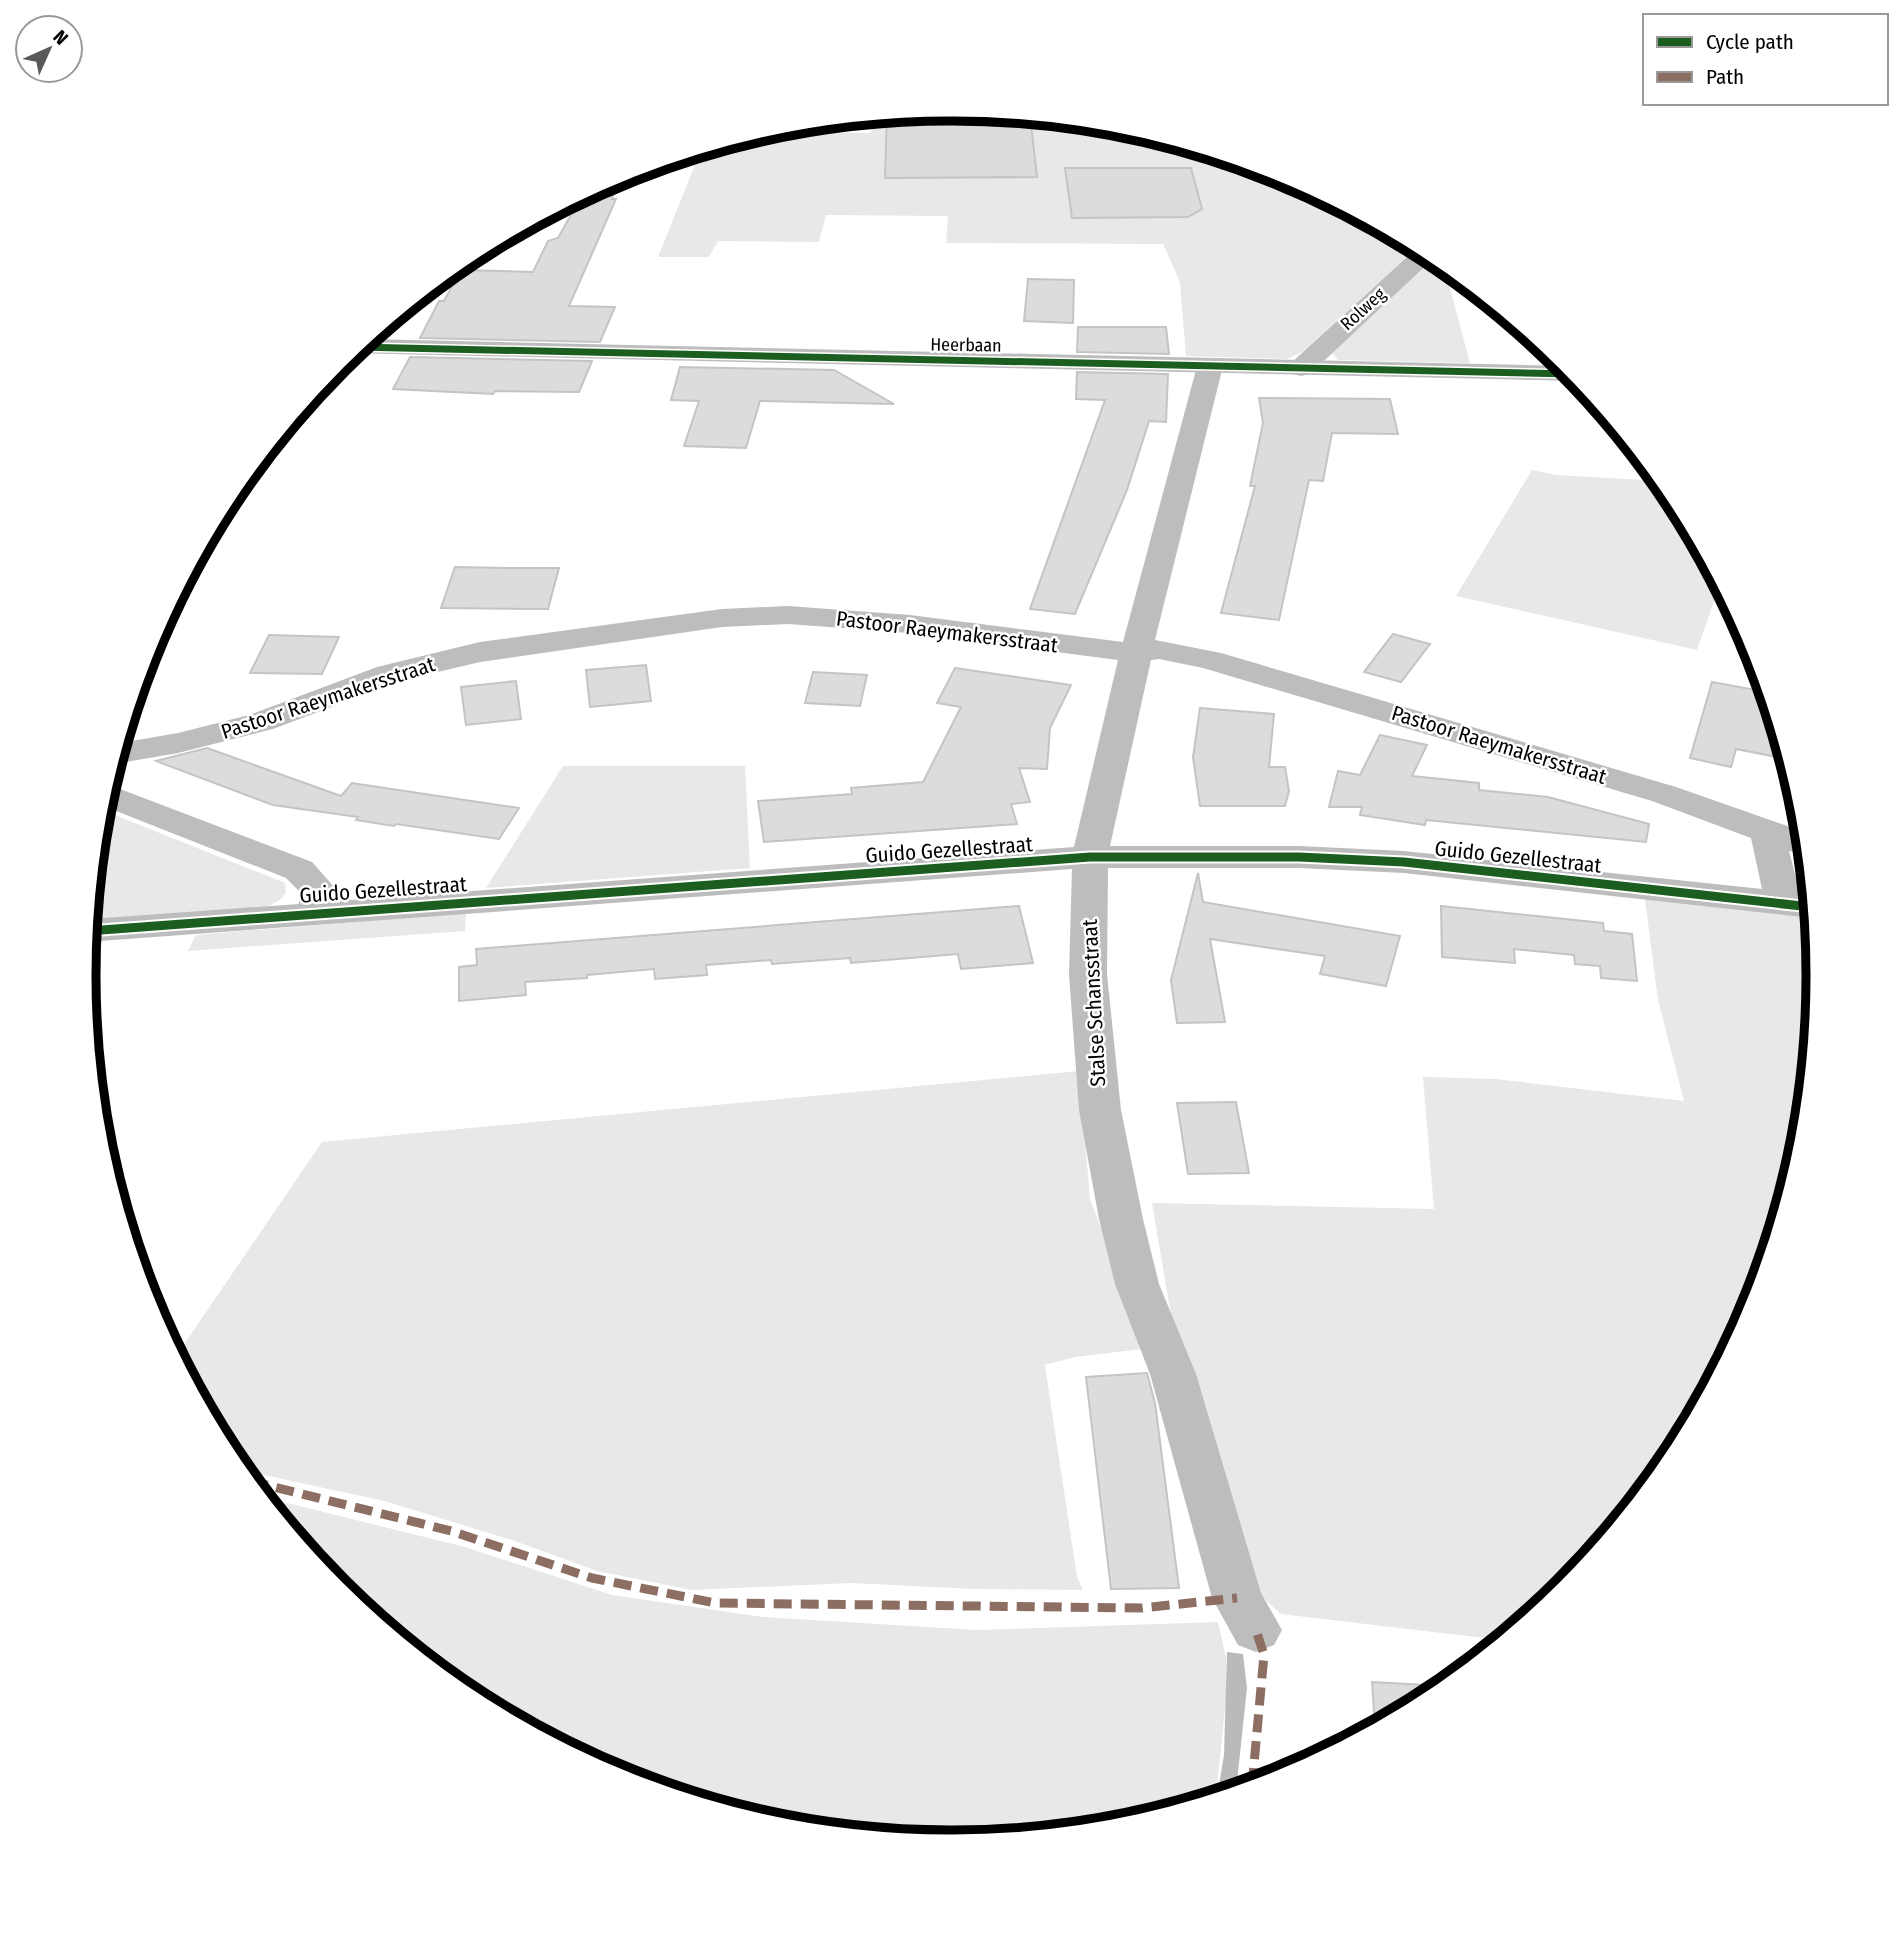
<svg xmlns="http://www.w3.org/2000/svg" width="1902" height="1951" viewBox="0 0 1902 1951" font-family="'Fira Sans Condensed',sans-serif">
<rect width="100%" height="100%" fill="#fff"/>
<!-- green -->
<g fill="#e8e8e8">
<path d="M951 109 1121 125 1249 164 1244 170 1289 178 1418 247 1302 352 1287 359 1186 356 1180 282 1163 244 946 243 948 216 826 215 819 242 718 241 709 257H658L701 150 757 133H871L873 116Z"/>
<path d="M1435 256 1460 277H1447L1470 363 1338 360 1332 353 1342 341Z"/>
<path d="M1532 470 1556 475 1661 481 1672 494 1720 584 1697 650 1456 596Z"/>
<path d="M563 766H745L750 868 486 888Z"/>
<path d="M100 809 285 883 286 893 280 900 263 909 89 922Z"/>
<path d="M1644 892 1812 916 1818 976 1801 1145 1752 1308 1672 1458 1564 1589 1501 1640 1281 1614 1254 1590 1174 1333 1152 1203 1434 1209 1423 1077 1495 1079 1684 1101 1658 1000Z"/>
<path d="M466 913 465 931 188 951 196 935Z"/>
<path d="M1079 1071 1090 1199 1123 1286 1142 1349 1075 1357 1045 1365 1077 1577 1083 1590 976 1589 851 1583 692 1590 597 1571 515 1541 384 1501 241 1470 230 1457 176 1356 322 1142Z"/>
<path d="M263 1497 465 1547 612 1595 763 1617 977 1630 1218 1622 1226 1658V1699L1216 1797 1120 1826 951 1842 781 1826 619 1776 469 1696 338 1588Z"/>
</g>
<!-- water -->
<path fill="#bababa" d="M1227 1652 1243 1654 1247 1688 1236 1791 1217 1796 1224 1755Z"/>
<!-- building -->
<g fill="#dcdcdc" stroke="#c4c4c4" stroke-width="2">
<path d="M951 108 1030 116 1037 177 885 178 887 115Z"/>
<path d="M1065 168H1191L1202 209 1188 217 1072 218Z"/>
<path d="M582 195H613L612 199H616L569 306 615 307 600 342 420 338 439 301H444L461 270 533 272 548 241 558 238Z"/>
<path d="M1028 279 1074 280 1073 323 1024 321Z"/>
<path d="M1078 327H1166L1169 354 1077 352Z"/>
<path d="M410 357 592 361 579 392 495 391 493 394 393 389Z"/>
<path d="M680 367 834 370 894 404 760 401 746 448 684 446 699 401 671 400Z"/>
<path d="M1077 372 1168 374 1166 422 1149 421 1127 490 1075 614 1030 609 1105 400 1076 399Z"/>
<path d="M1259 398 1390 399 1398 434 1332 433 1323 481 1309 480 1279 620 1221 613 1255 486H1250L1263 423Z"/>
<path d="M455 567 507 568H559L548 609 441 608Z"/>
<path d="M1393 634 1430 644 1401 682 1364 672Z"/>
<path d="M269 635 339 637 322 674 250 673Z"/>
<path d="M646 665 651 701 590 707 586 670Z"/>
<path d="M955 668 1071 685 1050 728 1047 769 1019 768 1030 802 1011 804 1017 824 764 842 758 801 852 794 851 788 923 782 961 707 937 703Z"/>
<path d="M813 672 867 675 860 706 805 703Z"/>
<path d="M516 681 521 719 466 725 461 687Z"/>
<path d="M1712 682 1767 692 1787 759 1736 749 1731 767 1690 758Z"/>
<path d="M1200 708 1274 714 1269 767H1285L1289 791 1285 806H1200L1193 757Z"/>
<path d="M1380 735 1427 745 1412 776 1479 783V790L1548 797 1649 824 1646 842 1426 820 1425 825 1360 815 1362 807H1329L1338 771 1360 775Z"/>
<path d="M207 748 341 796 352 783 519 808 499 839 396 824 394 826 356 820 358 817 273 805 156 761Z"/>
<path d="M1198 873 1203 902 1400 936 1386 986 1320 974 1325 956 1210 939 1225 1022 1177 1023 1171 980Z"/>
<path d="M1019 906 1033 963 961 969 958 954 851 963 850 958 772 964 771 960 706 965 707 975 655 979 654 969 587 975V978L525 982 526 995 459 1001V967L477 965 476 949Z"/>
<path d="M1441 906 1603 923 1604 931 1632 934 1637 981 1601 978 1600 966 1575 964 1574 955 1514 949 1515 963 1442 957Z"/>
<path d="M1236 1102 1249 1173 1188 1174 1177 1103Z"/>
<path d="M1147 1373 1155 1403 1179 1588 1111 1589 1086 1377Z"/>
<path d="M1372 1682 1446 1686 1432 1697 1375 1727Z"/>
</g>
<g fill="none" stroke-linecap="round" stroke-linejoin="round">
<!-- minor -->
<g fill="#bdbdbd" fill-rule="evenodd">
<path d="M1418 247 1435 257 1310 374 1301 376 1292 374 1288 368 1292 362Z"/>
<path d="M1210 358 1219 360 1223 366 1155 640 1221 653 1676 787 1804 832 1806 854 1789 851 1800 894 1810 896 1812 918 1404 873 1299 868H1108L1107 974 1121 1110 1143 1219 1159 1284 1196 1374 1261 1593 1282 1630 1274 1645 1256 1652 1238 1645 1212 1598 1150 1374 1115 1284 1099 1219 1079 1110 1069 974 1072 869 87 942 90 919 299 904V891L286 878 101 805 107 784 312 862 336 889V901L1074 847 1118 660 910 633 788 624 722 627 480 662 400 681 273 729 178 753 114 764 120 743 178 733 249 715 377 667 480 642 722 609 788 606 910 615 1123 642 1197 366 1201 360ZM1159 659 1203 668 1652 801 1751 838 1762 889 1404 851 1299 846H1110L1151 660Z"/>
</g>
<!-- tertiary -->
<path fill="#bdbdbd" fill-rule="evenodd" d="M366 339 1567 366 1579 381 349 353Z"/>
<!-- quiet -->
<g stroke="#8d6e63" stroke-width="9" stroke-dasharray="18 9" stroke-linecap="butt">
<path d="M250 1481 451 1531 592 1578 715 1603 1142 1608 1237 1598"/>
<path d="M1252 1786 1264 1655 1256 1630"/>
</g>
<!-- cycleway-far1 casing -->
<g stroke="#fff" stroke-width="10">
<path id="cycleway-far1" d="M357 347 1574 374"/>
</g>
<!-- cycleway casing -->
<g stroke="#fff" stroke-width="13">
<path id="cycleway" d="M88 931 1090 857H1299L1404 862 1811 907"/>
</g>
<!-- cycleway-far1 -->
<use href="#cycleway-far1" stroke="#1b5e20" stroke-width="7"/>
<!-- cycleway -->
<use href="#cycleway" stroke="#1b5e20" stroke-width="9"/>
</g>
<g text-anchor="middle" stroke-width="5" stroke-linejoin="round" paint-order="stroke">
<!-- far-street labels -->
<g font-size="18" fill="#000" stroke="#fff">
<text transform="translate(1363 309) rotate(-42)" y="6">Rolweg</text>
<text transform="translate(966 345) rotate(1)" y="6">Heerbaan</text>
</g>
<!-- street labels -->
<g font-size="21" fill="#000" stroke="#fff">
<text transform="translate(947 632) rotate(7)" y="7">Pastoor Raeymakersstraat</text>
<text transform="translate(328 698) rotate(-18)" y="7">Pastoor Raeymakersstraat</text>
<text transform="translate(1499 745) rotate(17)" y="7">Pastoor Raeymakersstraat</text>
<text transform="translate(949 850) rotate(-4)" y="7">Guido Gezellestraat</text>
<text transform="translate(1518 857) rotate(6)" y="7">Guido Gezellestraat</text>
<text transform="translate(383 890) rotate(-4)" y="7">Guido Gezellestraat</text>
<text transform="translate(1094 1003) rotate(-93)" y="7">Stalse Schansstraat</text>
</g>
</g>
<!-- crop -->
<path d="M0 0H1902V1951H0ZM950 121H952A854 854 0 0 1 1806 975V976A854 854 0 0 1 952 1830H950A854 854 0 0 1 96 976V975A854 854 0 0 1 950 121Z" fill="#fff" fill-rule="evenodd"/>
<path fill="none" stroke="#000" stroke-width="9" d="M950 121H952A854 854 0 0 1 1806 975V976A854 854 0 0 1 952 1830H950A854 854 0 0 1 96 976V975A854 854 0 0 1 950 121Z"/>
<!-- legend -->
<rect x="1643" y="14" width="245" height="91" fill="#ffffff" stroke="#999999" stroke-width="2"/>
<rect x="1657" y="37" width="35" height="10" fill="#1b5e20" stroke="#999999" stroke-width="2"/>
<text x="1706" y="49" font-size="21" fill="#000000">Cycle path</text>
<rect x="1657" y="72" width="35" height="10" fill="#8d6e63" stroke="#999999" stroke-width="2"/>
<text x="1706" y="84" font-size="21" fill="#000000">Path</text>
<!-- north arrow -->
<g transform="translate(49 49) rotate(45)"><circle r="33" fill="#ffffff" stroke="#999999" stroke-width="2"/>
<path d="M0-5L12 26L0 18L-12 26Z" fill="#595959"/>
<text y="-10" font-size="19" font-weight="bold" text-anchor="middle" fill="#000000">N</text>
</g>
</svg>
